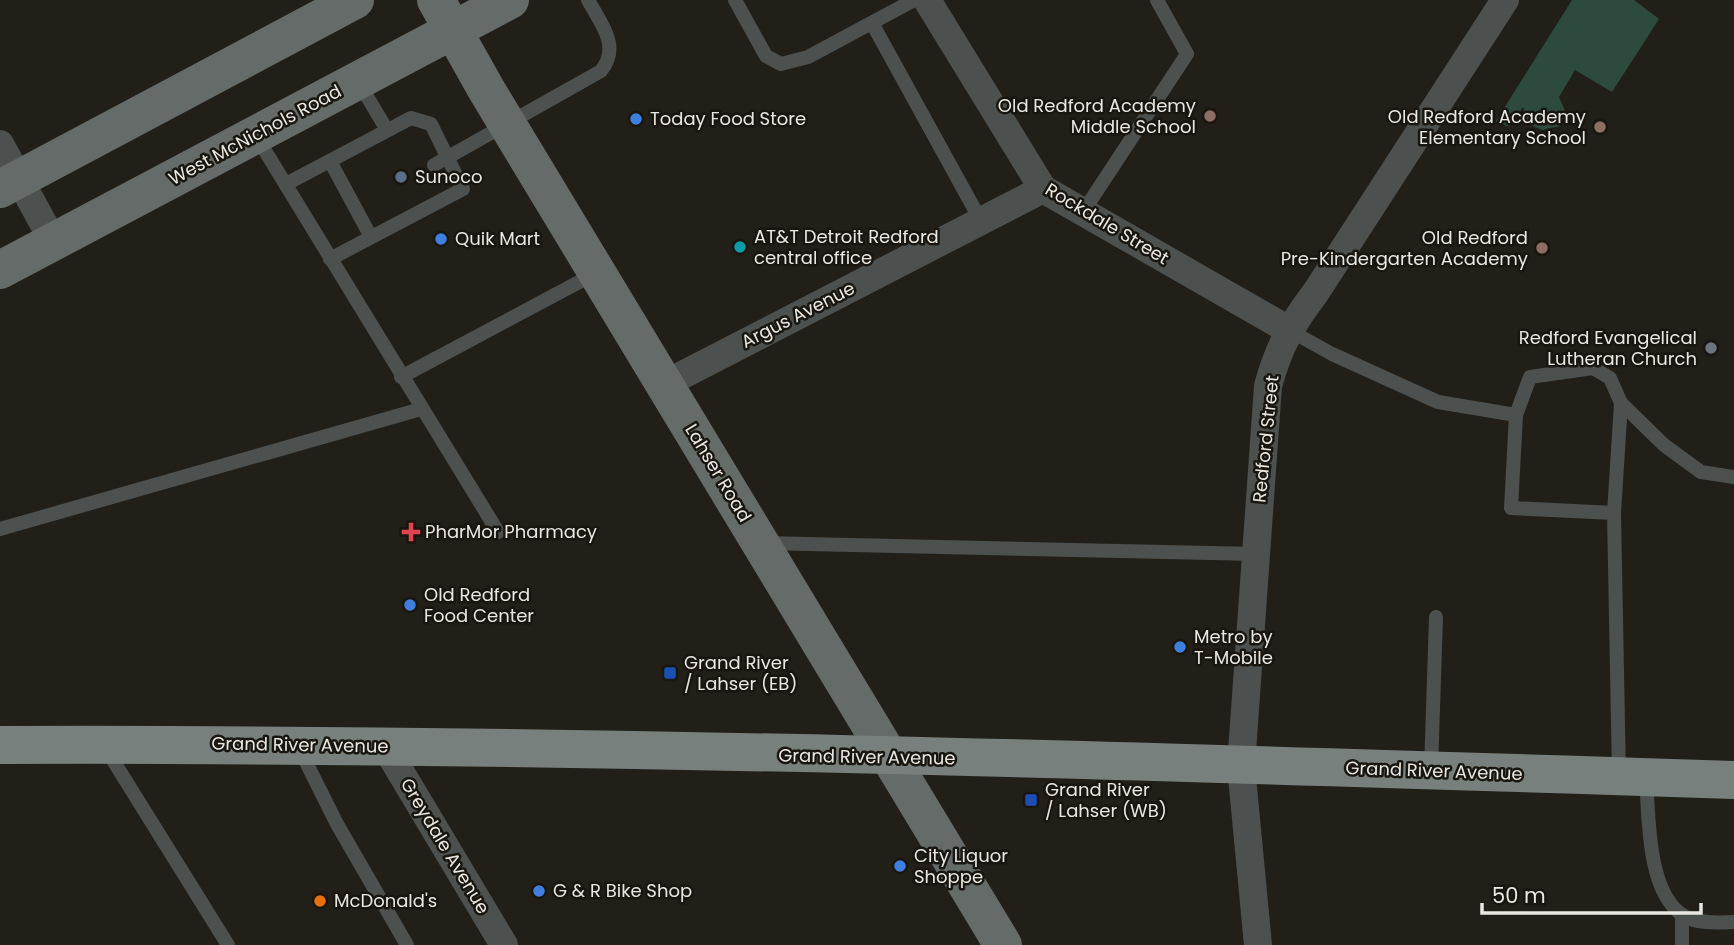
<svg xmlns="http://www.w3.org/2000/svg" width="1734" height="945" viewBox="0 0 1734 945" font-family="Poppins,sans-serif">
<rect width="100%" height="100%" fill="#211f18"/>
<!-- green -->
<path fill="#2d4b3d" d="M1572 0H1634L1659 19 1612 92 1575 70 1559 97 1566 113 1560 126 1542 130 1528 124 1523 107 1509 127 1496 121Z"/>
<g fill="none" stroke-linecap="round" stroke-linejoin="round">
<!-- lane -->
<g stroke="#4c504e" stroke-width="14">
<path d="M735 0 766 56 781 64 808 57 914 0"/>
<path d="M872 23 981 221"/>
<path d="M359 83 387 130"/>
<path d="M256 136 498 532"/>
<path d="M330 161 371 237"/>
<path d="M434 165 601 71C621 46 601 24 588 0"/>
<path d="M286 184 411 118 431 124 463 189 330 259"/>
<path d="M1083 212 1187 54 1157 0"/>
<path d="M1287 329 1332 354 1438 402 1516 415 1530 377 1593 368 1610 378 1621 403 1664 445 1701 472 1734 477"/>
<path d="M401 377 596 273"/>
<path d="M1516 415 1511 508 1614 513"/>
<path d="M0 529 421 409"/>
<path d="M764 543 1256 554"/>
<path d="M106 749 228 945"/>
<path d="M300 750 337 824 407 945"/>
<path d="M1431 770 1436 617"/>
<path d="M1619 776 1614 513 1621 403"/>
<path d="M1646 779C1649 817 1647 889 1681 914 1694 924 1718 923 1734 922"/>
<path d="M1682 945V915"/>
</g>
<!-- street -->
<g stroke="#4c504e" stroke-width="28">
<path d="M927 0 1043 189 1287 329"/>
<path d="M0 144 53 241"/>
<path d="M665 384 1043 189"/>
<path d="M385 746 504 945"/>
<path d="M1258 945 1241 766 1268 386C1279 346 1291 325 1316 292L1505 0"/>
</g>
<!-- secondary -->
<g stroke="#656b69" stroke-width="38">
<path d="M436 0 486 89 1003 945"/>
<path d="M0 189 355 0"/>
<path d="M0 270 510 0"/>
</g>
<!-- primary -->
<path stroke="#78807e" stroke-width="38" d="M0 745C578 743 1156 761 1734 780"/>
</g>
<!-- markers -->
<g fill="#8d6e63" stroke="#18160f" stroke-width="2.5">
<circle cx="1210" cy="116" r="7"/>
<circle cx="1600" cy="127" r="7"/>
<circle cx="1542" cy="248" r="7"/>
</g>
<g fill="#3f7fe0" stroke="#18160f" stroke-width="2.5">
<circle cx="636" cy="119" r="7"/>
<circle cx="441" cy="239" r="7"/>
<circle cx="410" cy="605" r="7"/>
<circle cx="1180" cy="647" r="7"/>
<circle cx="900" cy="866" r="7"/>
<circle cx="539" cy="891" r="7"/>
</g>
<circle fill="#5c6f8a" stroke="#18160f" stroke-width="2.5" cx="401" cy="177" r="7"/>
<circle fill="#0f9aa8" stroke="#18160f" stroke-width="2.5" cx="740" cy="247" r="7"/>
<circle fill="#6b7280" stroke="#18160f" stroke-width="2.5" cx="1711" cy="348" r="7"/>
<path fill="#e0444e" stroke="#18160f" stroke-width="2.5" d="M407.5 521.5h7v7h7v7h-7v7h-7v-7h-7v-7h7z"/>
<g fill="#1a4fb4" stroke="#18160f" stroke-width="2.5">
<rect x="663" y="666" width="14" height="14" rx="3.5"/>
<rect x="1024" y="793" width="14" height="14" rx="3.5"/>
</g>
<circle fill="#e8710a" stroke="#18160f" stroke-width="2.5" cx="320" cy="901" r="7"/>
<g text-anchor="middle" stroke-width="5" stroke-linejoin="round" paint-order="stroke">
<!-- poi labels -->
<g font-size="18" fill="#e9e7e2" stroke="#18160f" text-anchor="start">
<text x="1196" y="112" text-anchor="end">Old Redford Academy<tspan x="1196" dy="21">Middle School</tspan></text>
<text x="1586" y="123" text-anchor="end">Old Redford Academy<tspan x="1586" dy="21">Elementary School</tspan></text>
<text x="650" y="125">Today Food Store</text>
<text x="415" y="183">Sunoco</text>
<text x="754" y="243">AT&amp;T Detroit Redford<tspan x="754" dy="21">central office</tspan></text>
<text x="1528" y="244" text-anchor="end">Old Redford<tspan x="1528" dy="21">Pre-Kindergarten Academy</tspan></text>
<text x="455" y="245">Quik Mart</text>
<text x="1697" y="344" text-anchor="end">Redford Evangelical<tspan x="1697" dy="21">Lutheran Church</tspan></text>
<text x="425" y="538">PharMor Pharmacy</text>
<text x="424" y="601">Old Redford<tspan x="424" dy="21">Food Center</tspan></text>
<text x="1194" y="643">Metro by<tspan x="1194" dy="21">T-Mobile</tspan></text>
<text x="684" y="669">Grand River<tspan x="684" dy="21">/ Lahser (EB)</tspan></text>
<text x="1045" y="796">Grand River<tspan x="1045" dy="21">/ Lahser (WB)</tspan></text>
<text x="914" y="862">City Liquor<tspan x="914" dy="21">Shoppe</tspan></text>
<text x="553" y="897">G &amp; R Bike Shop</text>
<text x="334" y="907">McDonald's</text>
</g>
<!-- street labels -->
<g font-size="18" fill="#e9e7e2" stroke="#18160f">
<text transform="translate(255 135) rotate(-28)" y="6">West McNichols Road</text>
<text transform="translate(1107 224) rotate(31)" y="6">Rockdale Street</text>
<text transform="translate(798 315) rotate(-27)" y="6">Argus Avenue</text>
<text transform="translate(1266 439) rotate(-84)" y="6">Redford Street</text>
<text transform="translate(718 473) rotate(59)" y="6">Lahser Road</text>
<text transform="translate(300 745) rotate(1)" y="6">Grand River Avenue</text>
<text transform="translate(867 757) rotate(1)" y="6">Grand River Avenue</text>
<text transform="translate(1434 771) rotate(2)" y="6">Grand River Avenue</text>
<text transform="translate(445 846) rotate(59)" y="6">Greydale Avenue</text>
</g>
</g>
<!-- scale -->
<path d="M1482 903v10h219v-10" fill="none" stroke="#e9e7e2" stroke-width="3.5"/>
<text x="1492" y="903" font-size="21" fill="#e9e7e2" stroke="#18160f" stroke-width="5" paint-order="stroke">50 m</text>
</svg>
